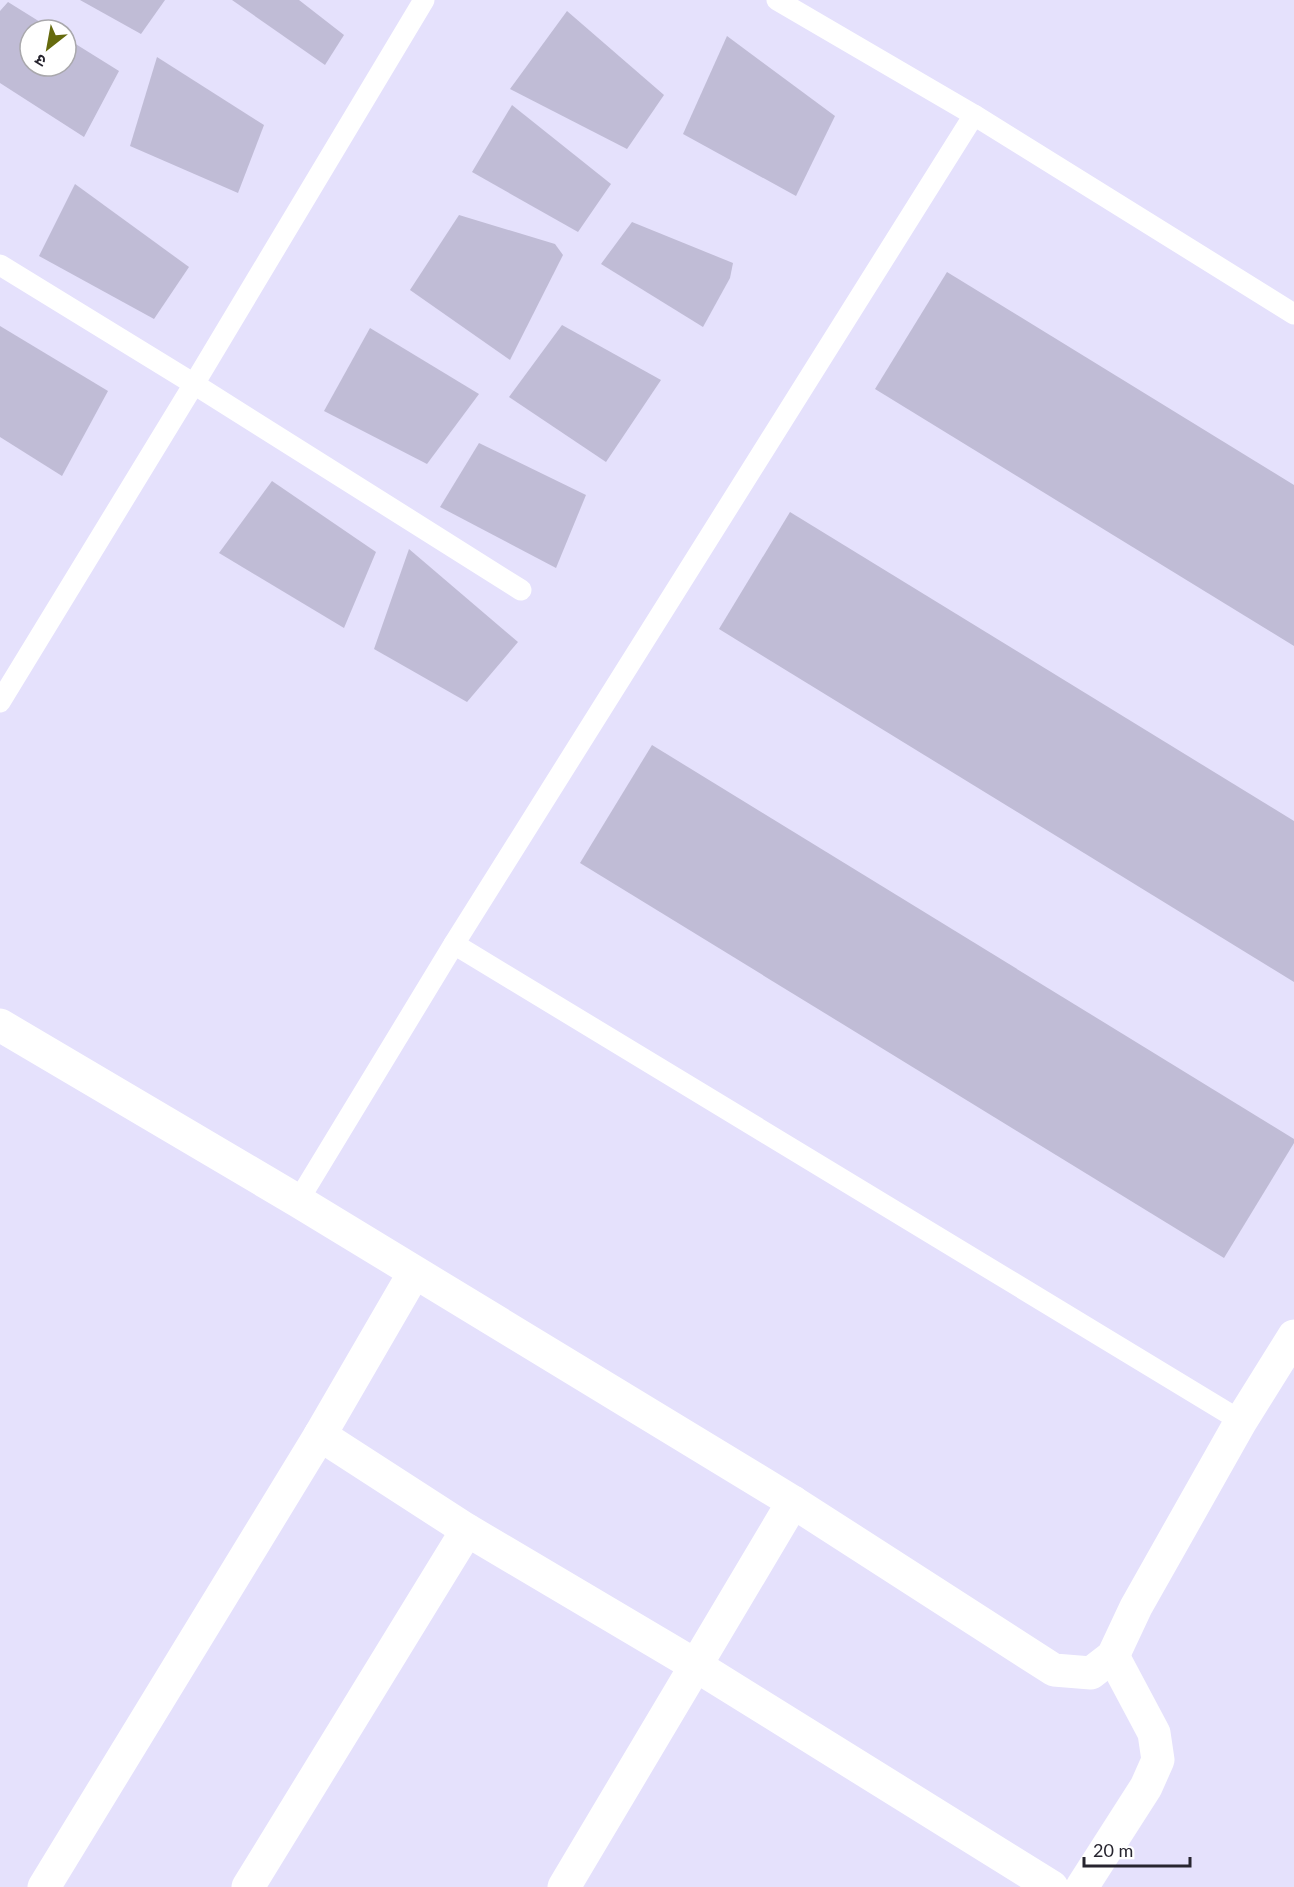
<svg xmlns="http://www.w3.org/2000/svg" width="1294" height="1887" viewBox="0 0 1294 1887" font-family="Lato,'Noto Sans Devanagari',sans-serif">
<rect width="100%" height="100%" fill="#e5e1fc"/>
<!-- building -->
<g fill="#c0bcd6">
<path d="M80 0H165L141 34Z"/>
<path d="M232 0H299L344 35 325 65Z"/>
<path d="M8 2 53 30H30V66H66V38L119 71 84 137 0 83V11Z"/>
<path d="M567 11 664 95 627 149 510 89Z"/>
<path d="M727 36 835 116 796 196 683 134Z"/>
<path d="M157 57 264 125 238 193 130 146Z"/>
<path d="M512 105 611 184 578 232 472 172Z"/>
<path d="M75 184 189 267 154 319 39 256Z"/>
<path d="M459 215 555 244 563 255 510 360 410 290Z"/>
<path d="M632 222 733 263 730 278 703 327 601 264Z"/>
<path d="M947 272 1294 485V646L875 389Z"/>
<path d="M562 325 661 380 606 462 509 397Z"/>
<path d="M0 326 108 391 62 476 0 437Z"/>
<path d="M370 328 479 394 427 464 324 411Z"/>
<path d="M479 443 586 495 556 568 440 507Z"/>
<path d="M272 481 376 552 344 628 219 553Z"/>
<path d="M790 512 1294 821V982L719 629Z"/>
<path d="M409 549 518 642 467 702 374 649Z"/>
<path d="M652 745 1294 1139V1143L1224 1258 580 863Z"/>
</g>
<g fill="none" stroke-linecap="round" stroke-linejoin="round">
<!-- service -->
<g stroke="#fff" stroke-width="21">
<path d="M777 0 974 115 1294 314"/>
<path d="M0 265 194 384 521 590"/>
<path d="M0 702 194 384 424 0"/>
<path d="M454 944 1241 1421"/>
<path d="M298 1201 454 944 974 115"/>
</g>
<!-- minor -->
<g stroke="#fff" stroke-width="33">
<path d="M0 1025 298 1201 793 1502 1054 1670 1091 1673 1113 1656 1136 1607 1241 1421 1294 1336"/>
<path d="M320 1435 467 1530 695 1665 1052 1887"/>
<path d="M44 1887 320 1435 414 1273"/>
<path d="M248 1887 467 1530"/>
<path d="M564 1887 793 1502"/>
<path d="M1082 1887 1146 1787 1158 1760 1154 1733 1113 1656"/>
</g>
</g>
<!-- north arrow -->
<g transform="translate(48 48) rotate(211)"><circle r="28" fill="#ffffff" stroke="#a9a8ac" stroke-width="1.5"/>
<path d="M0-4.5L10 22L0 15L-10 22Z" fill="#656a0d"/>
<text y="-9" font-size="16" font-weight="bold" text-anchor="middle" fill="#27252f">उ</text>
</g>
<!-- scale -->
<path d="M1084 1857v9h106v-9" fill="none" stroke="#27252f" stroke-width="3"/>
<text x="1093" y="1857" font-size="18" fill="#27252f" stroke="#ffffff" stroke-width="4.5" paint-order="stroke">20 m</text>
</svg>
